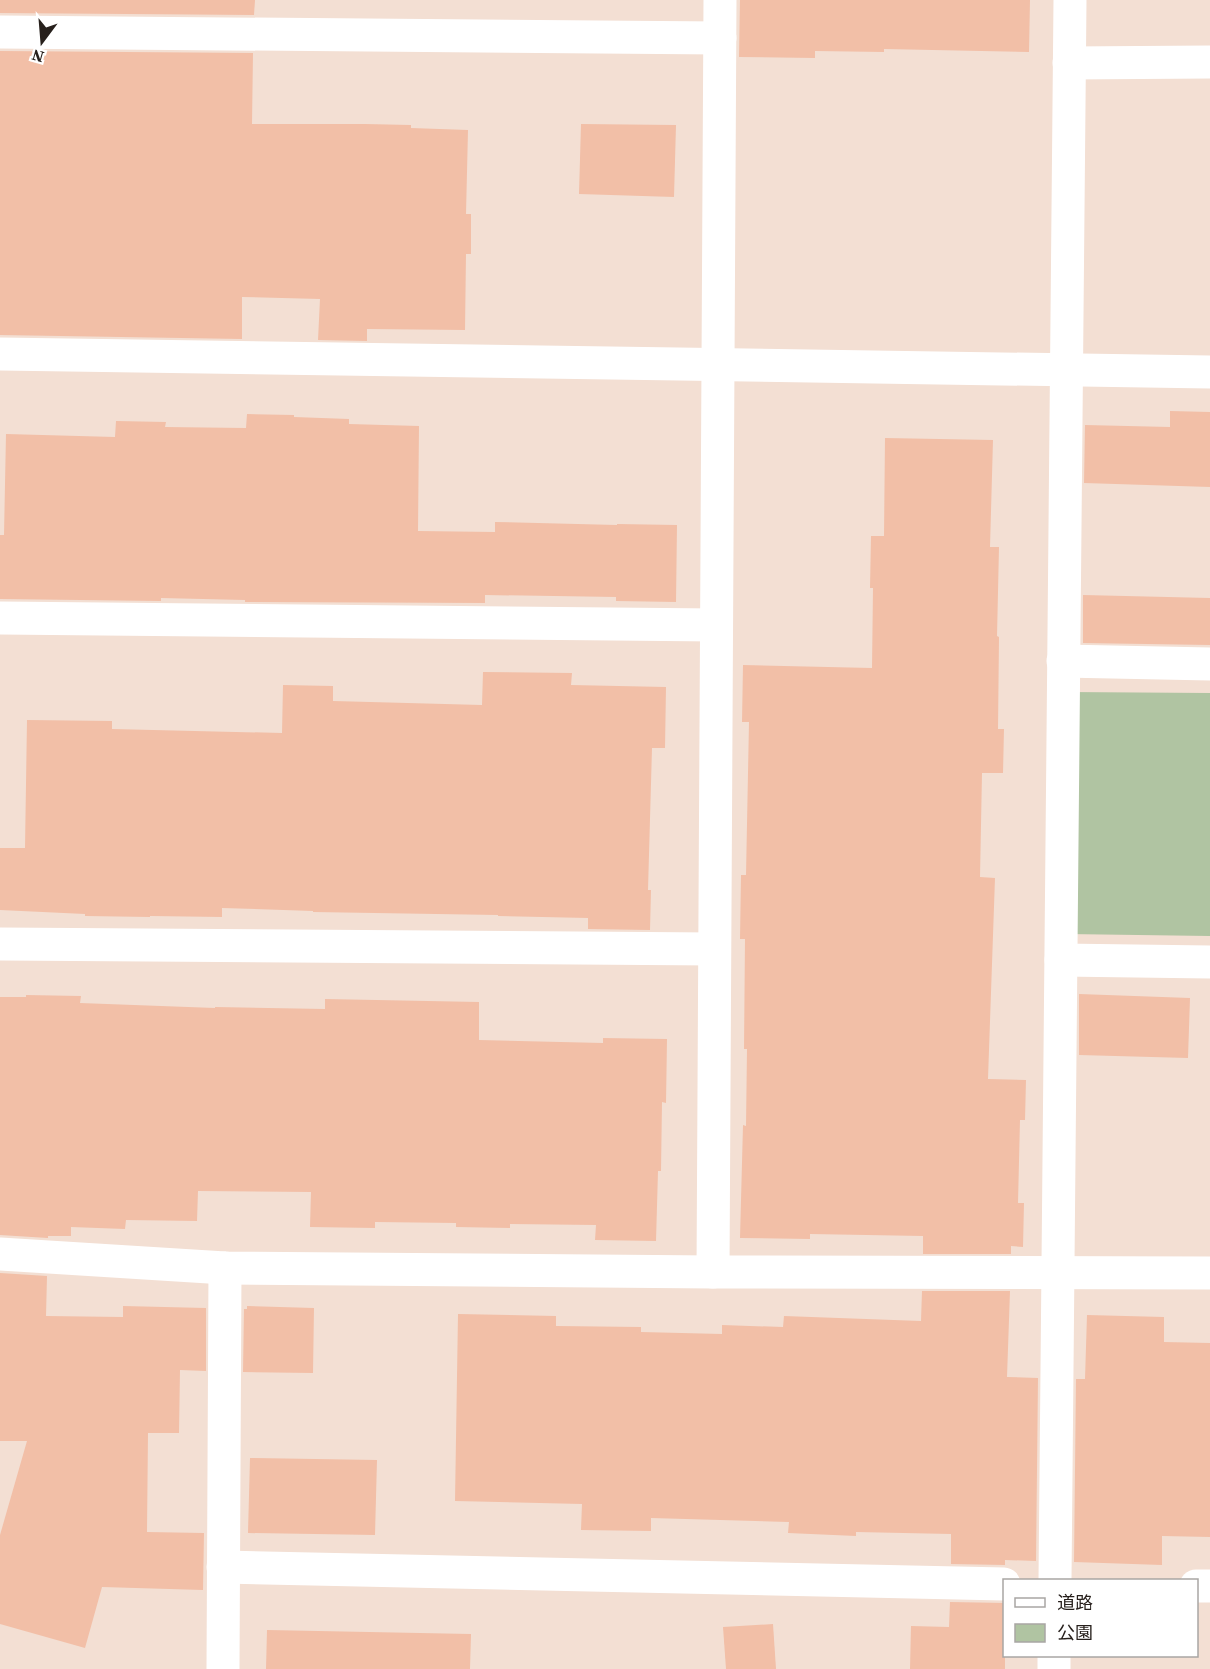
<svg xmlns="http://www.w3.org/2000/svg" width="1210" height="1669" viewBox="0 0 1210 1669" font-family="'Source Serif 4','Noto Sans JP',serif">
<rect width="100%" height="100%" fill="#f3dfd3"/>
<!-- green -->
<path fill="#b0c4a2" d="M1067 692 1210 693V936L1066 934Z"/>
<!-- building -->
<g fill="#f2bfa7">
<path d="M0 0H255L254 15 0 13Z"/>
<path d="M740 0H1030L1029 52 884 49V52L815 51V58L739 57Z"/>
<path d="M0 51 253 53 252 124H365L411 125V128L468 130 466 214H471V254H466L465 330 367 329V341L318 340 320 299 242 297V339L0 335Z"/>
<path d="M581 124 676 125 674 197 579 194Z"/>
<path d="M1170 411 1210 412V487L1084 483 1085 425 1170 427Z"/>
<path d="M247 414 294 415V417L349 419V424L419 426 418 531 495 532V522L617 525V524L677 525 676 602 616 601V597L485 595V603L245 602V600L161 598V601L0 599V535H4L6 434 115 437 116 421 166 422 165 427 246 428Z"/>
<path d="M885 438 993 440 990 547H999L997 636 999 637 998 729H1004L1003 773H982L980 877 995 878 988 1079 1026 1080 1025 1120H1020L1018 1203H1024L1023 1247 1011 1246V1254H923V1236L810 1234V1239L740 1238 743 1125 746 1126 747 1049H744L745 939H740L741 875H746L749 722H742L743 665 872 668 873 588H870L871 536H884Z"/>
<path d="M1083 595 1210 598V645L1083 643Z"/>
<path d="M483 672 572 673 571 685 666 687 665 748H652L648 890H651L650 930 588 929V918L498 916V915L313 912V911L222 908V917L150 916V917L85 916V914L0 910V848H25L27 720 112 721V729L282 733 283 685 333 686V701L482 705Z"/>
<path d="M1079 994 1190 998 1188 1058 1079 1055Z"/>
<path d="M26 995 81 996 80 1003 215 1008V1007L325 1009V999L479 1002V1040L603 1043V1038L667 1039 666 1103 662 1102 661 1171H658L656 1241 595 1240 596 1225 510 1224V1228L456 1227V1223L375 1222V1228L310 1227 311 1192 198 1191 197 1221 126 1220 125 1229 71 1227V1236H48V1238L0 1235V997H26Z"/>
<path d="M0 1273 47 1276 46 1316 123 1317V1306L206 1308V1371L180 1370 179 1433H148L147 1532 204 1533 203 1590 102 1587 85 1648 0 1624V1535L27 1441H0Z"/>
<path d="M922 1291H1010L1007 1377 1038 1378 1036 1561 1005 1560V1565L951 1564V1534L856 1532V1536L788 1533 789 1522 651 1518V1531L581 1530 582 1504 455 1501 458 1314 556 1316V1326L641 1327V1332L722 1334V1325L783 1327 784 1316 921 1321Z"/>
<path d="M247 1306 314 1308 313 1373 243 1372 244 1309H247Z"/>
<path d="M1087 1315 1164 1317V1342L1210 1343V1537L1162 1536V1565L1074 1562 1076 1379H1085Z"/>
<path d="M250 1458 377 1460 375 1535 248 1533Z"/>
<path d="M950 1602 1005 1603V1669H910L911 1626 949 1627Z"/>
<path d="M773 1624 776 1669H726L723 1627Z"/>
<path d="M267 1630 471 1634 470 1669H266Z"/>
</g>
<g fill="none" stroke-linecap="round" stroke-linejoin="round">
<!-- minor -->
<g stroke="#fff" stroke-width="33">
<path d="M0 32 720 38"/>
<path d="M1069 63 1210 62"/>
<path d="M0 354 1210 372"/>
<path d="M0 618 716 625"/>
<path d="M1063 661 1210 664"/>
<path d="M0 944 714 949"/>
<path d="M1061 960 1210 962"/>
<path d="M0 1254 225 1268 713 1272 1210 1273"/>
<path d="M713 1272 720 0"/>
<path d="M223 1567 1004 1584"/>
<path d="M1055 1580 1070 0"/>
<path d="M1196 1586H1210"/>
<path d="M223 1669 225 1268"/>
<path d="M1054 1669V1656"/>
</g>
</g>
<!-- legend -->
<rect x="1003" y="1579" width="195" height="78" fill="#ffffff" stroke="#a9a6a4" stroke-width="1.5"/>
<rect x="1015" y="1598" width="30" height="9" fill="#ffffff" stroke="#a9a6a4" stroke-width="1.5"/>
<text x="1057" y="1609" font-size="18" fill="#27201c">道路</text>
<rect x="1015" y="1624" width="30" height="18" fill="#b0c4a2" stroke="#a9a6a4" stroke-width="1.5"/>
<text x="1057" y="1639" font-size="18" fill="#27201c">公園</text>
<!-- north arrow -->
<g transform="translate(42 42) rotate(196)" stroke="#ffffff" stroke-width="4.5" paint-order="stroke">
<path d="M0-4.5L10 22L0 15L-10 22Z" fill="#27201c"/>
<text y="-9" font-size="16" font-weight="bold" text-anchor="middle" fill="#27201c">N</text>
</g>
</svg>
